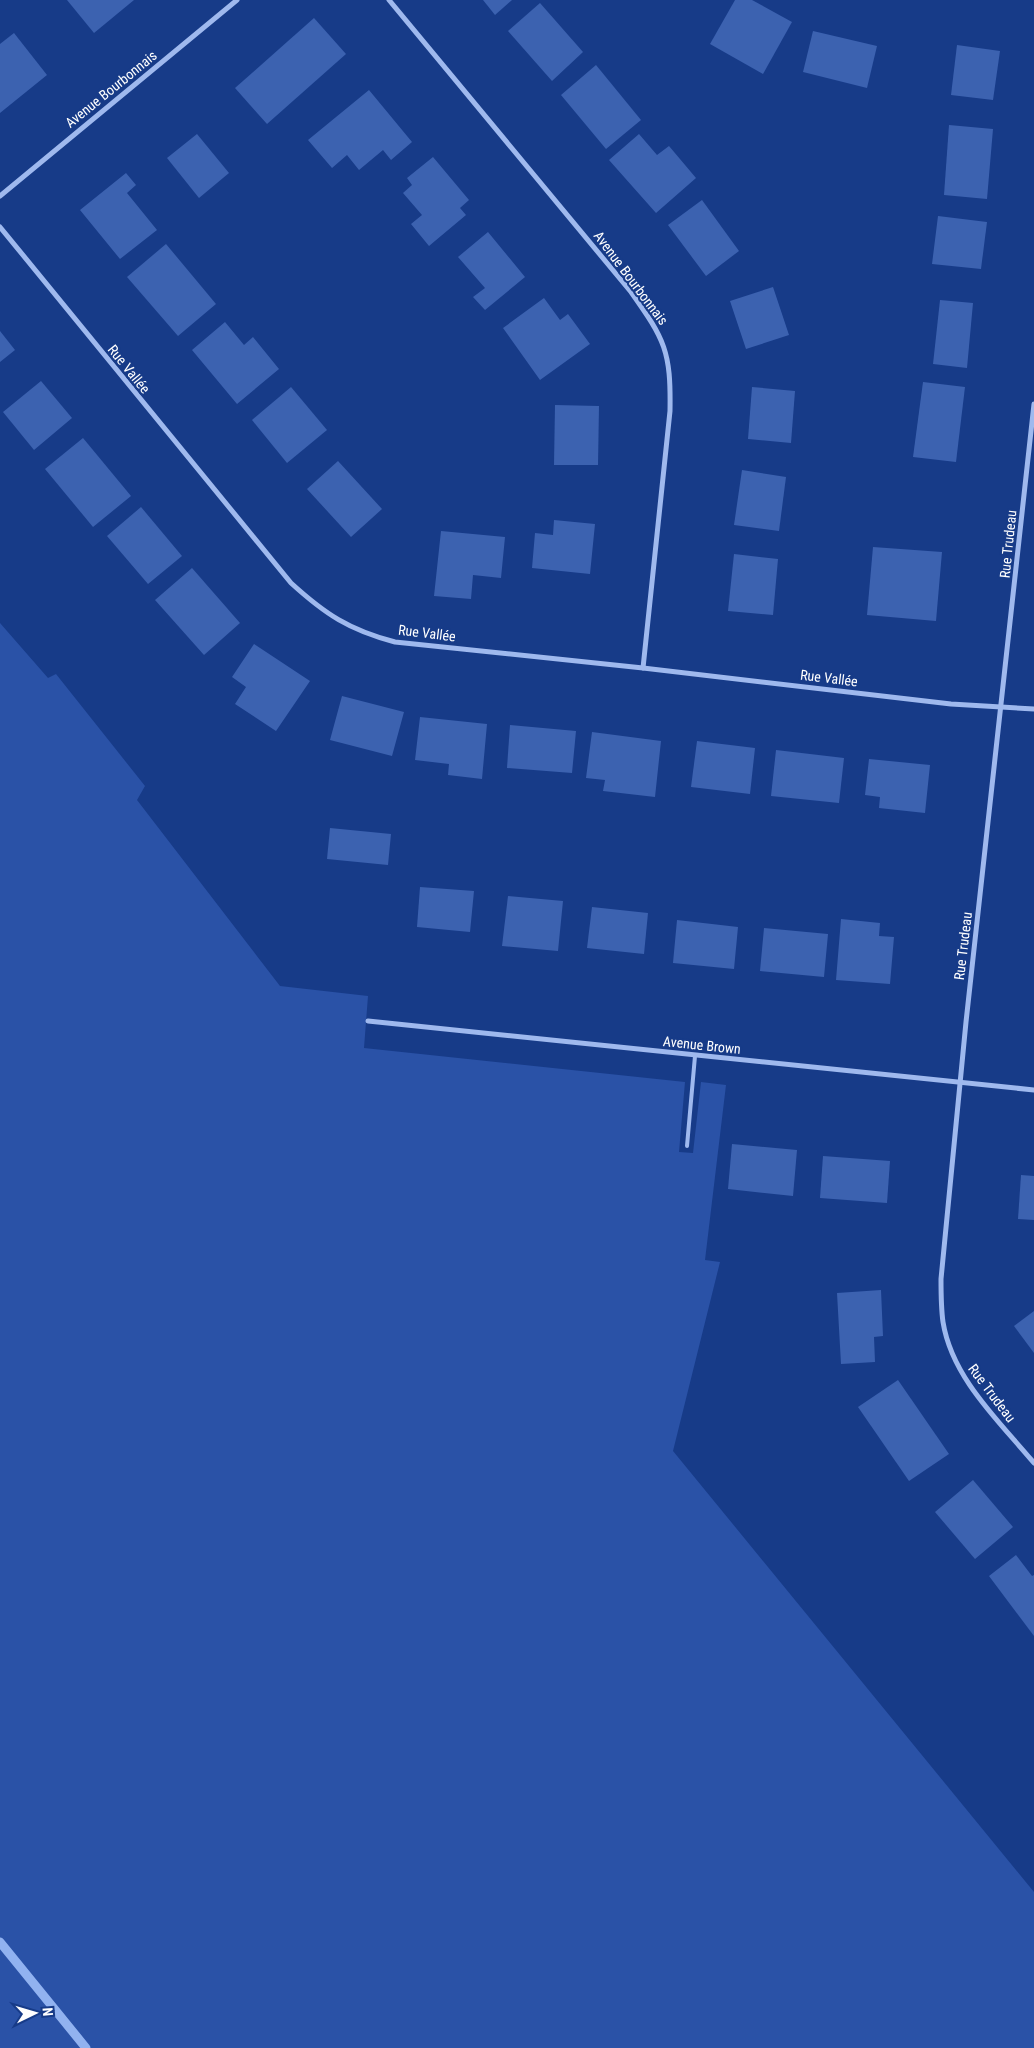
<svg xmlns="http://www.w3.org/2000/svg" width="1034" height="2048" viewBox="0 0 1034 2048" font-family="'Roboto Condensed',sans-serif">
<rect width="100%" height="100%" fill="#173b88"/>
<!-- green -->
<path fill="#2a52a7" d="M0 623 48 678 56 674 145 786 137 800 280 986 368 996 364 1048 685 1082 679 1152 693 1153 701 1082 726 1085 705 1260 720 1262 673 1451 1034 1892V2048H0Z"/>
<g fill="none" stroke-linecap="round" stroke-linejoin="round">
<!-- stream -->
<path stroke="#91b2f0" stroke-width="9" d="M0 1942 86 2048"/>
</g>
<!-- building -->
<g fill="#3c62b0">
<path d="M67 0H134L94 33Z"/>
<path d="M483 0H512L495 15Z"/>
<path d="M735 0H752L792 22 763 74 710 44Z"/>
<path d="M540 3 583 52 552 81 508 31Z"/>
<path d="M314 18 346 54 267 124 235 88Z"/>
<path d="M813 31 877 46 867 88 803 72Z"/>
<path d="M14 33 47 75 0 113V44Z"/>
<path d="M957 45 1000 51 993 100 951 95Z"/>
<path d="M596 65 641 120 606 149 561 95Z"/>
<path d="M369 90 412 142 391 160 383 150 359 170 347 155 332 168 308 140Z"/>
<path d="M949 125 993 129 987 199 944 195Z"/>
<path d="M197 134 229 173 199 198 167 158Z"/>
<path d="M639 134 657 155 669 146 696 178 656 213 609 160Z"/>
<path d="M433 157 469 200 460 208 466 215 429 246 411 224 422 215 403 193 412 185 407 178Z"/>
<path d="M126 173 136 185 127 193 157 230 120 259 80 210Z"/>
<path d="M702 200 739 251 706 276 668 225Z"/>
<path d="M938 216 987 222 981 269 932 264Z"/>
<path d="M488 232 525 277 485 310 473 297 485 288 458 257Z"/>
<path d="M166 244 216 304 178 336 127 277Z"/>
<path d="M773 287 789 335 746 349 730 301Z"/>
<path d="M544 298 560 320 568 314 590 344 540 380 503 328Z"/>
<path d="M940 300 973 303 967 368 933 364Z"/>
<path d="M225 322 244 345 253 337 279 369 237 404 192 350Z"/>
<path d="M0 331 15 350 0 362Z"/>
<path d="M41 381 72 418 34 450 3 412Z"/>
<path d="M923 382 965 387 956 462 913 457Z"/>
<path d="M291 387 327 430 287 463 252 420Z"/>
<path d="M752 387 795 391 791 443 748 439Z"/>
<path d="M555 405 599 406 598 465H554Z"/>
<path d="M83 438 131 496 93 527 45 469Z"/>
<path d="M338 461 382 509 351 537 307 489Z"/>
<path d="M742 470 786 477 779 531 734 525Z"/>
<path d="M141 507 182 556 148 584 107 536Z"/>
<path d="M554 520 595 524 590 574 532 568 535 533 553 535Z"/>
<path d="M441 531 505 537 501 578 473 575 471 599 434 596Z"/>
<path d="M873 547 942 552 936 621 867 615Z"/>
<path d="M734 554 778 559 773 615 728 611Z"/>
<path d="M192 568 240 623 204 655 155 600Z"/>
<path d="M254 644 310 681 276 731 235 704 246 687 232 677Z"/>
<path d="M342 696 404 712 392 756 330 740Z"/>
<path d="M420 717 487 724 482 779 448 775 449 764 415 760Z"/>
<path d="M510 725 576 731 572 773 507 768Z"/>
<path d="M592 732 661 741 655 797 603 791 605 780 586 778Z"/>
<path d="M697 741 755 748 750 794 691 787Z"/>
<path d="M776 750 844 758 839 803 771 796Z"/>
<path d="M869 759 930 765 925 813 879 808 880 797 865 795Z"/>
<path d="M330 828 391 834 388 865 327 859Z"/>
<path d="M420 887 474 891 470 932 417 927Z"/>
<path d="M508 896 563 901 558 951 502 946Z"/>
<path d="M592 907 648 913 644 954 587 948Z"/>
<path d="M841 919 880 923 879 936 894 937 890 984 836 980Z"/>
<path d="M677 920 738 927 734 969 673 963Z"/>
<path d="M764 928 828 934 824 977 760 971Z"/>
<path d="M732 1144 797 1150 793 1196 728 1189Z"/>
<path d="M823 1156 890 1161 887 1203 820 1198Z"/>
<path d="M1021 1175 1034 1176V1220L1018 1219Z"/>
<path d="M881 1290 883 1336 874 1337 875 1362 841 1364 837 1293Z"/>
<path d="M1034 1311V1353L1014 1326Z"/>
<path d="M898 1380 949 1454 909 1481 858 1407Z"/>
<path d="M973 1480 1013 1527 975 1559 935 1512Z"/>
<path d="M1016 1555 1032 1576 1034 1575V1636L989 1576Z"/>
</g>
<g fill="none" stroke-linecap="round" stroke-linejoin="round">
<!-- lane -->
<path stroke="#9fb9ee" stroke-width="4" d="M687 1146 695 1056"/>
<!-- street -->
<g stroke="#9fb9ee" stroke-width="5">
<path d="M389 0 631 292C665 340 671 351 670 411L643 668"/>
<path d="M0 196 237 0"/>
<path d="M0 227 291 583C325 614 349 630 395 642L643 668 951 704 1034 709"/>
<path d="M1034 404 966 1022 941 1279C941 1293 941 1308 943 1322 952 1378 999 1421 1034 1463"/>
<path d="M368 1021 1034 1090"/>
</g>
</g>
<g text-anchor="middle" stroke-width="4.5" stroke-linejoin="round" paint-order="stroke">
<!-- street labels -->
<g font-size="14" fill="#fff" stroke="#173b88">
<text transform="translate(111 89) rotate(-39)" y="5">Avenue Bourbonnais</text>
<text transform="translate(631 278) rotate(53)" y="5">Avenue Bourbonnais</text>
<text transform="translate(129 369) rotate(51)" y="5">Rue Vallée</text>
<text transform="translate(1008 544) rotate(-84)" y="5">Rue Trudeau</text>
<text transform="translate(427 633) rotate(7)" y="5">Rue Vallée</text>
<text transform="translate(829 678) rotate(7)" y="5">Rue Vallée</text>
<text transform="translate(963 946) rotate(-83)" y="5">Rue Trudeau</text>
<text transform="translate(702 1045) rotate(6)" y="5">Avenue Brown</text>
<text transform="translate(992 1393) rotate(53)" y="5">Rue Trudeau</text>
</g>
</g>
<!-- north arrow -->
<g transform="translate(35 2013) rotate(85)" stroke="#173b88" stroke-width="4" paint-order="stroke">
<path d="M0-4L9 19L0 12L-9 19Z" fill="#ffffff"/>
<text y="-8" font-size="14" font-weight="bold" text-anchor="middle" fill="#ffffff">N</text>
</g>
</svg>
